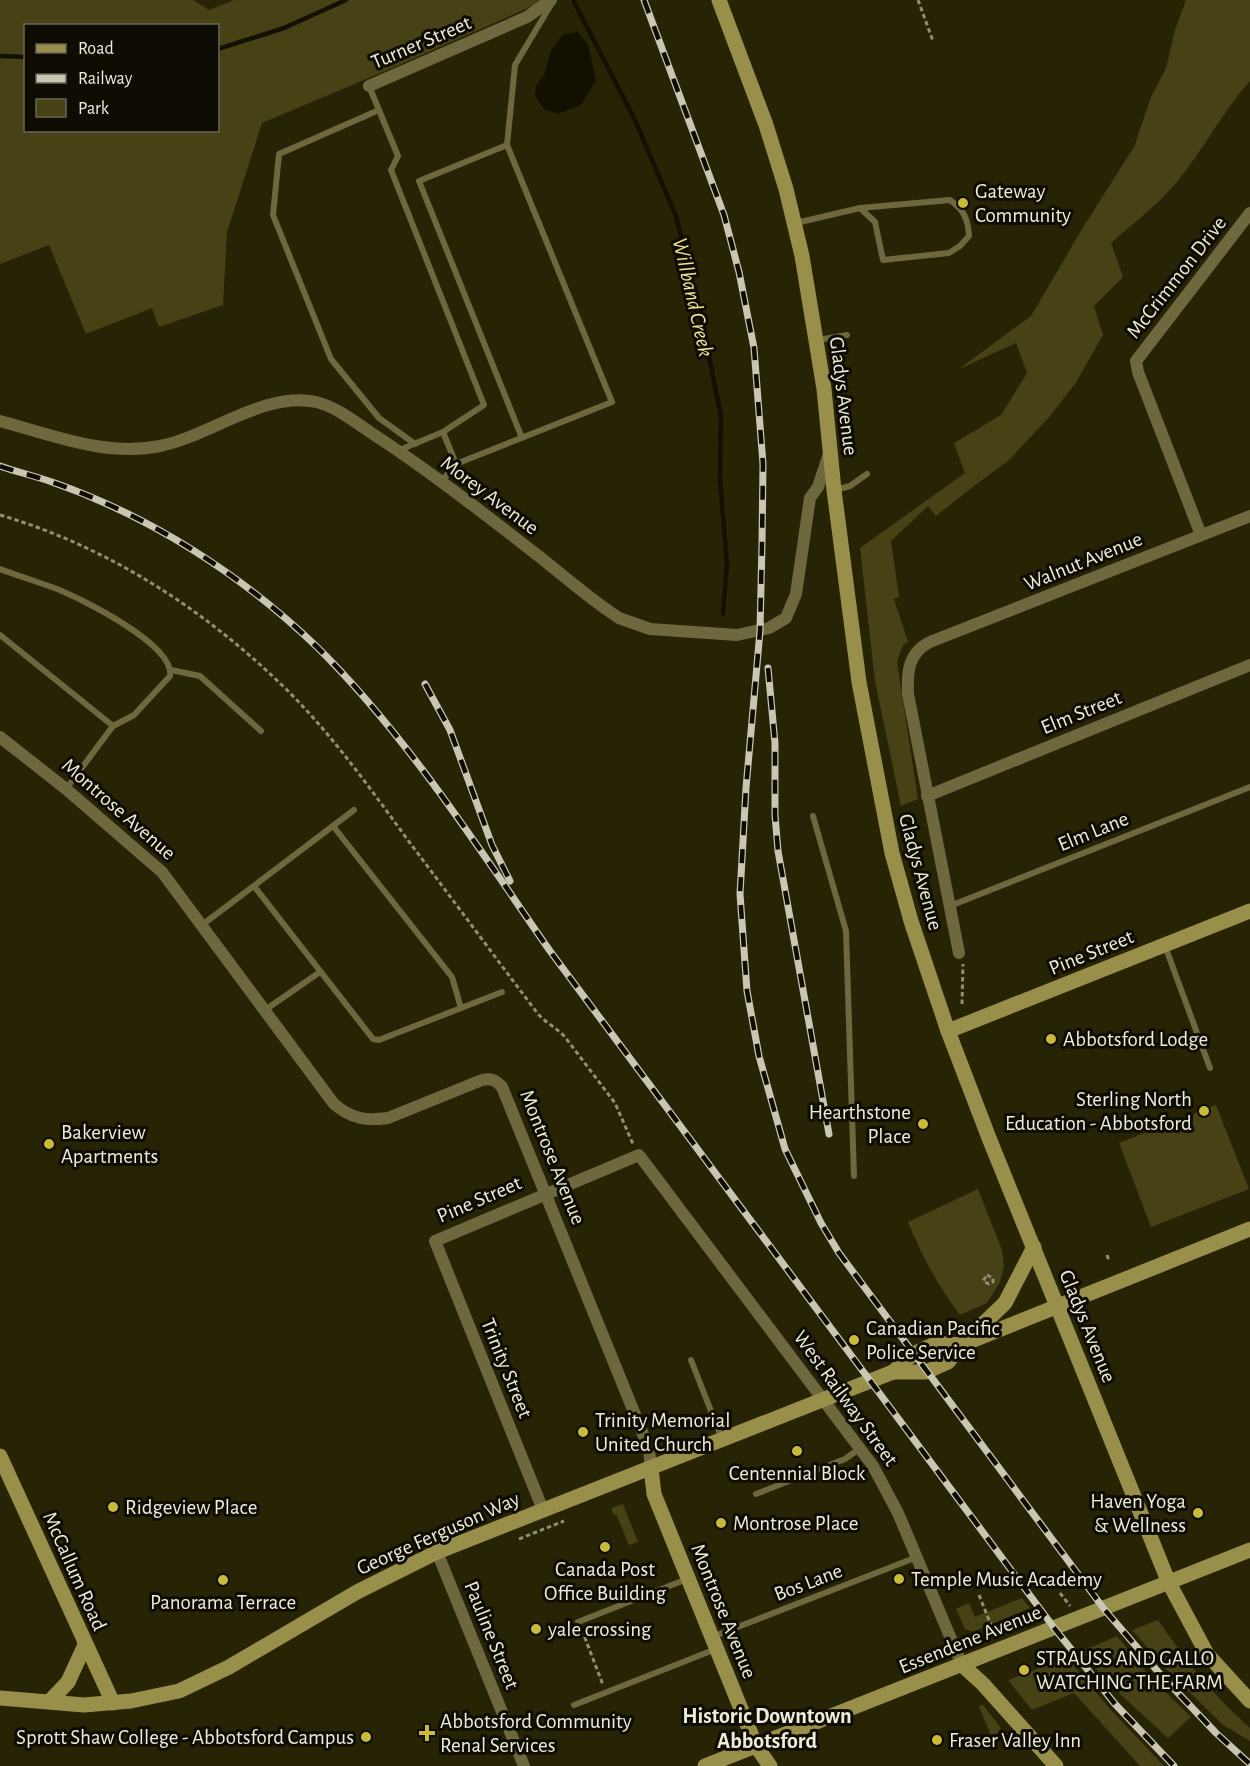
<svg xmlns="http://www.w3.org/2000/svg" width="1250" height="1766" viewBox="0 0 1250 1766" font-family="'Alegreya Sans',sans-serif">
<rect width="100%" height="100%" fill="#272305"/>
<!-- green -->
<g fill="#474116" fill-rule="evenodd">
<path d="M0 0H193L209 10 234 0H546L390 69 262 123 227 232 223 305 159 327 152 308 86 334 49 245 0 264ZM26 26H218V130H26Z"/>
<path d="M1186 0H1250V81C1222 112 1203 151 1176 183 1159 204 1131 225 1111 243L1123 277 1094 306 1103 335 1075 384 1050 416 1008 461 974 486 936 516 928 506 891 541 899 597 894 599 908 642 903 645 897 662 918 799 901 806 875 681 860 548 965 473 954 443 1001 415 1027 373 1016 343 959 369 1031 316 1082 229 1134 147 1151 97 1166 68 1175 30Z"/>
<path d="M1216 1105 1249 1189 1151 1227 1119 1143Z"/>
<path d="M978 1189 1002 1250 1004 1266 1000 1282 987 1303 960 1315C938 1286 922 1256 908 1222Z"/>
<path d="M623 1504 638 1542 629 1545 616 1514 614 1515 611 1508Z"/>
<path d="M1022 1598 1030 1608 973 1632 965 1629 956 1609 969 1603 975 1617Z"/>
<path d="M1158 1620C1187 1662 1211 1693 1250 1728V1741L1223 1725 1166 1669 1132 1630Z"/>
<path d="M1117 1636 1152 1679 1191 1717 1168 1738 1107 1682 1082 1651Z"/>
<path d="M1067 1657 1110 1709 1164 1766H1140L1074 1693 1032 1710 1008 1680Z"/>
<path d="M981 1705H983L1001 1728 993 1740 979 1707Z"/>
</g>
<!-- water -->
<path fill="#141000" d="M578 32 588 45 596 81 581 105 558 114 544 109 535 96 536 86 544 75 551 50 563 34Z"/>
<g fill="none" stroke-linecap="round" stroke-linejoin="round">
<!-- stream -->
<g stroke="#141000" stroke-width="4.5">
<path d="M574 2 634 118 676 216 699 308 721 416 720 480 727 564 723 614"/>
<path d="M218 49 284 28 346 0"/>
<path d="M0 56 26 57"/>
</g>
<!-- path -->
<g stroke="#918e77" stroke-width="3" stroke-dasharray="4.5 3" stroke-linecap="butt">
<path d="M918 0 933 41"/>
<path d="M0 515C109 547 207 611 288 691 334 737 372 791 410 843 453 900 495 957 538 1014 546 1023 557 1028 565 1037L615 1103 633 1144"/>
<path d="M962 1004 963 964"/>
<path d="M1107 1255 1109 1261"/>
<path d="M987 1275 993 1278V1282L989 1284 983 1281Z"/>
<path d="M519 1539 564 1521"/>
<path d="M1060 1593 1070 1606"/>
<path d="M979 1595 995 1635"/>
<path d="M582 1630 603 1685"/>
</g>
<!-- lane -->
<g stroke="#6d683e" stroke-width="6">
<path d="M369 86 398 156 391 170 484 405 443 432 397 451"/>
<path d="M379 110 279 154 273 215 331 359 379 418 415 444"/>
<path d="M507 145 419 181 522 438"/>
<path d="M950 200C964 210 968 219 969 236L960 246 949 253 883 260 875 222 860 208Z"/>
<path d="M796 223 860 208"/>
<path d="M818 340 847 335"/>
<path d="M443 432 456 464"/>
<path d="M442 481 456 464 612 402 507 145 515 65 552 3"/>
<path d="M835 490 850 486 867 474"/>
<path d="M0 569C19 576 38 582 57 589 82 599 175 645 170 676L134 715 113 726 66 789"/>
<path d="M0 635 113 726"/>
<path d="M171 670 200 676 261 731"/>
<path d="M813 816 846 931 854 1176"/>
<path d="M333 826 452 977 461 1008"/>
<path d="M254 886 373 1039 379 1040 502 992"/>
<path d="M950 906 1250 787"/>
<path d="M202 925 354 810"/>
<path d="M1165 946 1210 1068"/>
<path d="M265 1010 320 972"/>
<path d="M691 1360 722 1439"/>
<path d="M756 1494 845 1459 859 1449"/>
<path d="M578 1622 687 1579"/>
<path d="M712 1637 917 1557"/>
<path d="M574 1705 716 1649"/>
</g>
<!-- street -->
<g stroke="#6d683e" stroke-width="12">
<path d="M369 86 527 17 551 0"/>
<path d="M0 421C52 435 106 457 160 446 210 436 264 391 316 402 338 407 360 426 379 438 435 475 487 516 540 557 566 578 591 600 619 618L650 629 737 635 769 628 786 618 796 594 810 498 818 487 829 454"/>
<path d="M1201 535 1138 372 1136 361 1250 213"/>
<path d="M0 737 66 789 162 872 334 1104C352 1119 366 1121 388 1118L482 1080C491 1078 496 1080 502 1087L649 1449 651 1468"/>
<path d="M927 796 1250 665"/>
<path d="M959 953 908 694C907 672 908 653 930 642L1250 516"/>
<path d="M543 1510 435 1241 639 1155 873 1466 898 1513 962 1665"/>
<path d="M437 1552 524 1766"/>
</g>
<!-- secondary -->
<g stroke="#988f4a" stroke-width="15">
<path d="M719 0 766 125 786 189 802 256 824 389 834 490 859 682 892 853 911 921 948 1031 989 1138 1169 1583 1207 1654 1250 1701"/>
<path d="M948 1031 1250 911"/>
<path d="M893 1372H926L948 1362 961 1345 1005 1303 1034 1247"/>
<path d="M0 1456 113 1703"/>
<path d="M651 1468 654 1494 756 1746 770 1766"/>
<path d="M962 1665 983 1684 1056 1766"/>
<path d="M0 1698 84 1705 131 1701 179 1691 229 1667 357 1592 437 1552 893 1372 913 1354 937 1343 961 1345 1250 1229"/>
<path d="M50 1701 68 1682 85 1645"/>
<path d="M705 1766 1250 1550"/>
</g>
<!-- rail casing -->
<g stroke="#c9c6b3" stroke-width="7">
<g id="rail">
<path d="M644 0 724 215 739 272 754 348 763 464 762 543 760 631 746 788 740 894 747 991 759 1056 785 1149 821 1223 839 1253 1104 1609 1160 1674 1216 1733 1250 1764"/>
<path d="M0 466C17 472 35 476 52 482 150 516 242 575 316 646 405 733 479 849 550 951L1055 1629 1115 1704 1174 1766"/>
<path d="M768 668 775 743V815L778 851 829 1134"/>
<path d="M425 684 450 730 492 845 510 881"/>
</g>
</g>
<!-- rail -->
<use href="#rail" stroke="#0e0c03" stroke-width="4.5" stroke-dasharray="14" stroke-linecap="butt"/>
</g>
<!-- markers -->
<g fill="#caba3a" stroke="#0e0c03" stroke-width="2">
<circle cx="963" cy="203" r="6"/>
<circle cx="1051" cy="1039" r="6"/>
<circle cx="1204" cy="1111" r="6"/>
<circle cx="923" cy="1124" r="6"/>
<circle cx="49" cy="1144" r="6"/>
<circle cx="854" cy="1340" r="6"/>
<circle cx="583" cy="1432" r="6"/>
<circle cx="797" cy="1451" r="6"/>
<circle cx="113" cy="1507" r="6"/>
<circle cx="1198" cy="1513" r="6"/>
<circle cx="721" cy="1523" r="6"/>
<circle cx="605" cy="1547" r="6"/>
<circle cx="899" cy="1579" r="6"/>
<circle cx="223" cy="1580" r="6"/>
<circle cx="536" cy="1629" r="6"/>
<circle cx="1024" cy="1670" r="6"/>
<path d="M424 1724h6v6h6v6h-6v6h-6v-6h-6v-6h6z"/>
<circle cx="366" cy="1737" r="6"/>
<circle cx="937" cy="1740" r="6"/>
</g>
<g text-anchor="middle" stroke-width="6" stroke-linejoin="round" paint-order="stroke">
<!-- street labels -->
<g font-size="21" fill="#eeecdb" stroke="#0e0c03">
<text transform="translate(421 42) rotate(-23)" y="7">Turner Street</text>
<text transform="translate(1176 277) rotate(-52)" y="7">McCrimmon Drive</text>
<text transform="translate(844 396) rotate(83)" y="7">Gladys Avenue</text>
<text transform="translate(490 495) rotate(37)" y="7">Morey Avenue</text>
<text transform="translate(1083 561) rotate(-22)" y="7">Walnut Avenue</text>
<text transform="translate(1081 712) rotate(-22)" y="7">Elm Street</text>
<text transform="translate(119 809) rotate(41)" y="7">Montrose Avenue</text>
<text transform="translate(1093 831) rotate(-22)" y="7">Elm Lane</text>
<text transform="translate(921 872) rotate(75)" y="7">Gladys Avenue</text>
<text transform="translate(1091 952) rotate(-22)" y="7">Pine Street</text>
<text transform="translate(553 1157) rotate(68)" y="7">Montrose Avenue</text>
<text transform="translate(479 1199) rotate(-23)" y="7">Pine Street</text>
<text transform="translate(1088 1326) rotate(68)" y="7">Gladys Avenue</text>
<text transform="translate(507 1368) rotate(68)" y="7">Trinity Street</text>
<text transform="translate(846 1398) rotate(54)" y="7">West Railway Street</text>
<text transform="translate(438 1533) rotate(-24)" y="7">George Ferguson Way</text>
<text transform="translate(75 1571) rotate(66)" y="7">McCallum Road</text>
<text transform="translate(808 1582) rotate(-21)" y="7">Bos Lane</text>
<text transform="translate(724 1611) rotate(68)" y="7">Montrose Avenue</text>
<text transform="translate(492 1635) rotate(68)" y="7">Pauline Street</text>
<text transform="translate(970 1639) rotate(-22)" y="7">Essendene Avenue</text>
</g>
<!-- poi labels -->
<g font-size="21" fill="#eeecdb" stroke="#0e0c03" text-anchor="start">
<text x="975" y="198">Gateway<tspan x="975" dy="24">Community</tspan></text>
<text x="1063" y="1046">Abbotsford Lodge</text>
<text x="1192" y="1106" text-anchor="end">Sterling North<tspan x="1192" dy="24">Education - Abbotsford</tspan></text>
<text x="911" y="1119" text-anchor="end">Hearthstone<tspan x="911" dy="24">Place</tspan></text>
<text x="61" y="1139">Bakerview<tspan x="61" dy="24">Apartments</tspan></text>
<text x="866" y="1335">Canadian Pacific<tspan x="866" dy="24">Police Service</tspan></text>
<text x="595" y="1427">Trinity Memorial<tspan x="595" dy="24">United Church</tspan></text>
<text x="797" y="1480" text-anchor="middle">Centennial Block</text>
<text x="1186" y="1508" text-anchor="end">Haven Yoga<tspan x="1186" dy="24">&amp; Wellness</tspan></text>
<text x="125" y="1514">Ridgeview Place</text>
<text x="733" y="1530">Montrose Place</text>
<text x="605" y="1576" text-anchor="middle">Canada Post<tspan x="605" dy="24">Office Building</tspan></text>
<text x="911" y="1586">Temple Music Academy</text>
<text x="223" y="1609" text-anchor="middle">Panorama Terrace</text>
<text x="548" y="1636">yale crossing</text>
<text x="1036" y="1665">STRAUSS AND GALLO<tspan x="1036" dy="24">WATCHING THE FARM</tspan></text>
<text x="440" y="1728">Abbotsford Community<tspan x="440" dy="24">Renal Services</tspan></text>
<text x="354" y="1744" text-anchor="end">Sprott Shaw College - Abbotsford Campus</text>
<text x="949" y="1747">Fraser Valley Inn</text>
</g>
<!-- water labels -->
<g font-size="22" font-style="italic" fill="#eee491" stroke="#0e0c03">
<text transform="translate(694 297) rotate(77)" y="8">Willband Creek</text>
</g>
<!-- neighbourhood labels -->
<g font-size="22" font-weight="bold" fill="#eeecdb" stroke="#0e0c03">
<text x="767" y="1723">Historic Downtown<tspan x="767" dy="25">Abbotsford</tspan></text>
</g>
</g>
<!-- legend -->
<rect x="24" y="24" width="195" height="108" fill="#0e0c03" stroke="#686659" stroke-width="1.5"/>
<rect x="36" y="44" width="30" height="9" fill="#988f4a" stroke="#686659" stroke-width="1.5"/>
<text x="78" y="54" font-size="18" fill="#eeecdb">Road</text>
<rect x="36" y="74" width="30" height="9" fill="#c9c6b3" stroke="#686659" stroke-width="1.5"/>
<text x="78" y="84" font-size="18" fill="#eeecdb">Railway</text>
<rect x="36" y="99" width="30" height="18" fill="#474116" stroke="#686659" stroke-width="1.5"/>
<text x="78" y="114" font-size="18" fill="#eeecdb">Park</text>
</svg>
